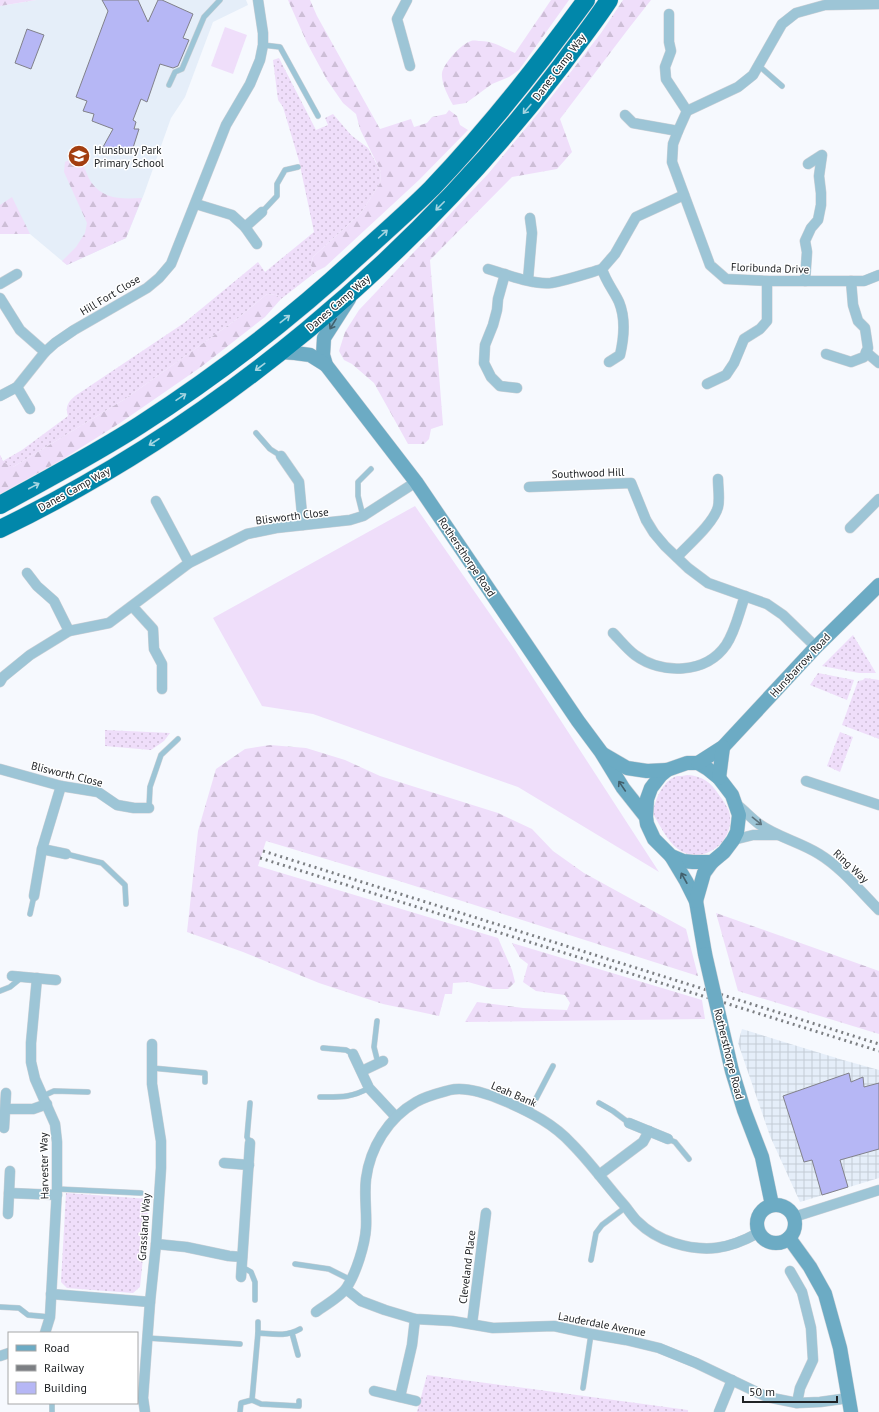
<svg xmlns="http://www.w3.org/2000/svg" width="879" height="1412" viewBox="0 0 879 1412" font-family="'PT Sans',sans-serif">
<defs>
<pattern id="industrial-grid" width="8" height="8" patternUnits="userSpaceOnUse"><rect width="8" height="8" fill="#e5eef9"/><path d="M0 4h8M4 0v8" fill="none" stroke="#c4ccd5"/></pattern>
<pattern id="grass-dots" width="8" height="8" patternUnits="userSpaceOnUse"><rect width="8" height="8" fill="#efdefa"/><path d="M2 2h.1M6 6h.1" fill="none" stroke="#cdbed6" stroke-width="1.8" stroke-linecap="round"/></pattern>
<pattern id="forest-firs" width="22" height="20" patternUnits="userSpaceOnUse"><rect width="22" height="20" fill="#efdefa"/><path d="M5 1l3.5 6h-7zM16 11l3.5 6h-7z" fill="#cdbed6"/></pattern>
</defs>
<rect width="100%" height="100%" fill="#f6f9fe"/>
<!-- built -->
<path fill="#e5eef9" d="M36 0H246L248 5 213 22 185 97 171 118 144 194 126 238 67 265 30 234H0V6Z"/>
<!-- industrial -->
<path fill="url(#industrial-grid)" d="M742 1029 843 1060 879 1070V1178L800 1202 770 1136 738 1043Z"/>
<!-- grass -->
<g fill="url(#grass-dots)">
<path d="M279 58 316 130 328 125 325 118 333 114 351 135 368 148 381 172 380 183 361 213 313 257 311 266 317 271 281 299 276 295 267 294 237 319 125 399 13 467 0 473V455L3 461 22 450 68 416C65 407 68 402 75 396L184 323 258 262 265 272 314 232 299 161 283 107 278 100 273 60Z"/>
<path d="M853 635 876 673H859L822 666Z"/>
<path d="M818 673 854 680 847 700 810 685Z"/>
<path d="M865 678 879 680V739L842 725 858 681 863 680Z"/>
<path d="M105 730 170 733 164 741 151 750 105 746Z"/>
<path d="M840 732 853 737 840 772 827 766Z"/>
<path d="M687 775C702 776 711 782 719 795 724 802 729 808 730 816 733 844 701 866 678 849 667 841 660 825 653 814 654 801 663 780 677 776 680 776 684 776 687 775Z"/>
<path d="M66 1193 149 1199 140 1287 133 1293 67 1288 61 1282Z"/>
<path d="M427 1375 688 1410V1412H417Z"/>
</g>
<!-- forest -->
<g fill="url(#forest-firs)">
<path d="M0 0H36L0 6Z"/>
<path d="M288 0H310L317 16 380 129 411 119 414 127 427 123 432 117 446 114 449 110 457 116 460 125 468 130 419 180 325 267 317 271 311 266 313 257 361 213 380 183 381 172 360 129 356 114 343 103 327 80 307 43Z"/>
<path d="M551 0H569L519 70 509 77 492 84 466 103 453 105C448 96 441 83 442 73 444 63 461 44 471 41 473 40 478 41 480 41 493 41 504 48 515 53Z"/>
<path d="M623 0H651L629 28 560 119 572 152 557 169 512 177 430 260 443 425 431 429 429 439 424 444H408L374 383 352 364 344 360 339 351 345 332 359 310 488 174 549 100 601 33Z"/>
<path d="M73 158 82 162C85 168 87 176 91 182 104 200 122 199 142 198L126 238 67 265 62 261 76 247 85 233 87 223 64 172 65 162Z"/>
<path d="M12 197 30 234H0V205Z"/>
<path d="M267 294 276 295 281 299 265 317 201 367 120 423 63 459 0 494V455L3 462 13 467 125 399 237 319Z"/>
<path d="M270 745 306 748 345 760 380 776 498 813 532 829 553 851 584 873 686 929 698 976 396 880 266 841 258 866 498 938 512 970 515 982 508 989H493L468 982 453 983 452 994H445L439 1016 383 1004 319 983 243 952 187 932 198 831 216 769 245 749Z"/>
<path d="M716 913 879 971V1034L738 991Z"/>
<path d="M512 943 702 1000 705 1019 465 1022 477 1002 523 1008 567 1010 570 1003 565 995 536 991 523 982 528 964 520 958Z"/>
</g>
<!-- garden -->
<g fill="#efdefa">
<path d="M225 27 247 35 233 74 211 66Z"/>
<path d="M415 506 513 647 659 872 518 787 313 714 262 706 213 618Z"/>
</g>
<!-- building -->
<g fill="#b6b7f5" stroke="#81818a">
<path d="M102 0H138L148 22 158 0H162L193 14 183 38 189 40 178 66 173 68 160 64 147 102 141 99 133 120 136 122 134 129H139L132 151 103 147 113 129 92 121 94 114 83 111 87 101 76 97 108 11Z"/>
<path d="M27 29 44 35 31 69 15 63Z"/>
<path d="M849 1073 851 1082 863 1077 864 1087 879 1083V1149L840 1160 848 1187 822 1195 812 1160 804 1162 783 1096Z"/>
</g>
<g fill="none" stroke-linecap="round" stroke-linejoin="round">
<!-- lane casing -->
<g stroke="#cfd2d7" stroke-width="6">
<g id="lane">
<path d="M263 45 280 47 318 116"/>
<path d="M758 65 782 86"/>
<path d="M169 85 175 72 182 69 204 17 220 0"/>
<path d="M262 212 277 196V184L285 170 298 167"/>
<path d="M256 433 270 449 281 456"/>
<path d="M363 516 358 496V482L371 469"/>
<path d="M149 808 150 787 161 755 178 739"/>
<path d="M66 854 102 863 125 885 126 904"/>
<path d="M30 914 34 896"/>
<path d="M0 991 10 987 21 978"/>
<path d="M377 1021 374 1047 378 1063"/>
<path d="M323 1048 346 1050 353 1054"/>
<path d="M152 1068 205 1073V1082"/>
<path d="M43 1096 54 1091 88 1092"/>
<path d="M320 1097C340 1097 351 1098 369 1088"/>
<path d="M250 1103 247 1137 250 1143"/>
<path d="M599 1103 613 1111 629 1123"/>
<path d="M529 1112 553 1066"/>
<path d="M668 1139 675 1142 689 1159"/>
<path d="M57 1189 141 1193"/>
<path d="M591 1260 596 1233 602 1225 626 1207"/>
<path d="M295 1264 329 1269 351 1280"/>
<path d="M242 1267 251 1272 255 1282V1300"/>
<path d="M0 1307 19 1308 28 1315 50 1317"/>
<path d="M258 1322V1333"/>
<path d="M292 1333 298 1355"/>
<path d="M147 1338 240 1344"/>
<path d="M583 1388 591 1334"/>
<path d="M252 1400 261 1404 299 1406V1401"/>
<path d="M52 1412V1403"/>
<path d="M240 1412 241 1403 252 1400 258 1333C273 1334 286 1337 300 1329"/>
</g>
</g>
<!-- street casing -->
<g stroke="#cfd2d7" stroke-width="11">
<g id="street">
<path d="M407 0 397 19 410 66"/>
<path d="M879 4 825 5 796 13 782 24 753 75 738 87 687 111 678 131 673 144 672 162 710 265 726 279 767 281H864L879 275"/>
<path d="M669 14V42L671 51 665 67 666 79 687 111"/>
<path d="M625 115 633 123 678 131"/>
<path d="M196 204 232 215 245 227 257 244"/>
<path d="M245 227 262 212"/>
<path d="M488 269C506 274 532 285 551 283 568 280 585 274 602 269"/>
<path d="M505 274 498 299 497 310 493 325 485 345 484 363 491 377 500 386 517 388"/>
<path d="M528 280 532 233 530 218"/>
<path d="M805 281 807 252 805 241 811 228 818 220 821 205V193L819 176 822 155 808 164"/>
<path d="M0 284 17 274"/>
<path d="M0 298 20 330 45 352"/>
<path d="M866 352 879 363"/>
<path d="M826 354 851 362 864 357 868 348 865 328 858 321 853 305 851 281"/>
<path d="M609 362 620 355C624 338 626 319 619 302 614 291 606 282 602 269L615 254 636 217 684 195"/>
<path d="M707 384 726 375 734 363 744 339 760 329 767 321V281"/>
<path d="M17 387 30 409"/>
<path d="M0 396 17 387 45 352 55 343 74 330 147 288 159 278 171 264 226 125 250 84 260 60 263 45V33L258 0"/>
<path d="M281 456 299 482 303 525"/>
<path d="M529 487 631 483 646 520 654 533 665 546 688 568 708 583 767 604 783 615 816 647"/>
<path d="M156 501 189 563"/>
<path d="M850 528 879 499"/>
<path d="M677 557C688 545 714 523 718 507 720 499 718 488 718 479"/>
<path d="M27 573 37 586 54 601 69 631"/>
<path d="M133 607 153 629 154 649 162 664V689"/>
<path d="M613 633C620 640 627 649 635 655 662 675 706 674 726 645 736 630 739 612 745 596"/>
<path d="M0 682 3 677 30 655 69 631 109 623 189 563 247 534 276 528 350 520 363 516 416 482"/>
<path d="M0 769 61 786 98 792 117 805 134 808H149"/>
<path d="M806 781 879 805"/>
<path d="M736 804C744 810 751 818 759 824 777 837 800 842 819 854 842 868 860 891 879 910"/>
<path d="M733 840 753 835H778"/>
<path d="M42 849 66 854"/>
<path d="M34 896 42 849 61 786"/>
<path d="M12 976 56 980"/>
<path d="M37 978 31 1043V1062L35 1079 55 1124 57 1142V1189L50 1317 45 1333"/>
<path d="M353 1054 369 1088 396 1117"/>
<path d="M362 1071 383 1061"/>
<path d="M6 1109H33L47 1104"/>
<path d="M629 1123 668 1139"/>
<path d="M4 1128 6 1093"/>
<path d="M224 1163 249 1165"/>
<path d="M599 1175 643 1142 649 1131"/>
<path d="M9 1193 57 1195"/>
<path d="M8 1214 10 1171"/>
<path d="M794 1217 879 1190"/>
<path d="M156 1244 186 1247 229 1256 242 1257"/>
<path d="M790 1271 802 1292 811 1328 813 1360 800 1388 797 1403"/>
<path d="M241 1277 250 1143"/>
<path d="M346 1289 361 1301 385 1310 415 1319 452 1321 493 1328 554 1326 591 1334 626 1340 659 1348 696 1363 767 1397 797 1403 820 1402 849 1398"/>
<path d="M51 1294 150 1302"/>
<path d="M316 1312C325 1305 342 1296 347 1287 356 1273 365 1245 366 1228 367 1212 364 1196 366 1179 370 1148 388 1118 416 1102 426 1096 439 1093 450 1090 466 1086 492 1095 507 1102 530 1112 554 1124 572 1144 591 1163 607 1186 625 1206 629 1211 633 1217 637 1221 647 1231 661 1239 674 1243 706 1253 729 1249 758 1233"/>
<path d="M472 1324 486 1213"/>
<path d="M0 1356 9 1353"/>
<path d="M374 1391 416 1401"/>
<path d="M400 1397 412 1345 415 1319"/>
<path d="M145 1412 143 1398 150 1302 156 1244 161 1168V1141L152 1084V1044"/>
<path d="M719 1412 732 1380"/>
</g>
</g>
<!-- secondary casing -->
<g stroke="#cfd2d7" stroke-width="15">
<g id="secondary">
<path d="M349 299 324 338 323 355 326 365 416 482 578 721 601 752 623 788 646 817 647 824 654 839 671 856 683 861 693 862H712L724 852 733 840 737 832 739 815 732 795 719 778 708 769 698 763H687L667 770 661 775 651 788 647 799 646 817"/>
<path d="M280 352 295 353 310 355 326 365"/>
<path d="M603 754 627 768 647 771 667 770"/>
<path d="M698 763 723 747 816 647 879 585"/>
<path d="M719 778 723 747"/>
<path d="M671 856 686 881 696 901 705 954"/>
<path d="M696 901 704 873 712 862"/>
<path d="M721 1024 732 1071 744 1110 762 1157 772 1205"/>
<circle cx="776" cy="1224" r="19"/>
<path d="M789 1238 810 1267 825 1294 840 1348 851 1412"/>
</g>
</g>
<!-- highway casing -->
<g stroke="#cfd2d7" stroke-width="19">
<g id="highway">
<path d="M0 505C47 479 95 454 140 425 219 374 294 316 363 252 386 231 410 210 432 188 488 129 538 66 586 0"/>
<path d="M0 529C217 424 415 258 561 66 577 44 594 23 609 0"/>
</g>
</g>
<!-- lane -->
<use href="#lane" stroke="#9dc5d6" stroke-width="5"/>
<!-- street -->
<use href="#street" stroke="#9dc5d6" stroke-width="10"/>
<!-- secondary -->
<use href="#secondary" stroke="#6cabc4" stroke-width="14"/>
<!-- highway -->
<use href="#highway" stroke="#0187aa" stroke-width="18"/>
<!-- rail -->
<g stroke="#7c7f83" stroke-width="3" stroke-dasharray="2 4" stroke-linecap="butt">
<path d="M263 851 879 1044"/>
<path d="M260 858 879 1051"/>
</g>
<!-- secondary-bridge casing -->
<g stroke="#cfd2d7" stroke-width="15" stroke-linecap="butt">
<path id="secondary-bridge" d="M705 954 721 1024"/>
</g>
<!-- secondary-bridge -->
<use href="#secondary-bridge" stroke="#6cabc4" stroke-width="14"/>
</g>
<!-- one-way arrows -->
<defs><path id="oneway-shaft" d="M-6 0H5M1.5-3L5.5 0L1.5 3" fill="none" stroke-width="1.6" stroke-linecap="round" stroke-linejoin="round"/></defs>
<g stroke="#a6d5e1">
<use href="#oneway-shaft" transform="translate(527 109) rotate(130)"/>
<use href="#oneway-shaft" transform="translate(440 206) rotate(135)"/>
<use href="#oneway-shaft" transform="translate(383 234) rotate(-42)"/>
<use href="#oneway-shaft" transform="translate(285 319) rotate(-38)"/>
<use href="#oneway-shaft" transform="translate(260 367) rotate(143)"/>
<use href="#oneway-shaft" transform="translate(181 397) rotate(-34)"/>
<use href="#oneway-shaft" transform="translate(154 442) rotate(147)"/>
<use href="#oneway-shaft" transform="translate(34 486) rotate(-28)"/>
</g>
<g stroke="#42606d">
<use href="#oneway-shaft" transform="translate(333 324) rotate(122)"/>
<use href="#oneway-shaft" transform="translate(622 786) rotate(-124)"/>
<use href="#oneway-shaft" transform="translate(684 878) rotate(-119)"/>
</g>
<use stroke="#5e747e" href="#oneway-shaft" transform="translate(757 821) rotate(39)"/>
<!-- icons -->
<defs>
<g id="school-disc" transform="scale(1.15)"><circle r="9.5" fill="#a33e10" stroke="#fff"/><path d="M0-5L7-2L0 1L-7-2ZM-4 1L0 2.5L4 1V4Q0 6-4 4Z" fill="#fff"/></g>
</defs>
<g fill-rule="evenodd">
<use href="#school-disc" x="79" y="156"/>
</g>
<g text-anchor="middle" stroke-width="3" stroke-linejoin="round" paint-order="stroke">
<!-- street labels -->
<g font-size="11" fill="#202326" stroke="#fff">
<text transform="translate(559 67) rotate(-53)" y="4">Danes Camp Way</text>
<text transform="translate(770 268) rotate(2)" y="4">Floribunda Drive</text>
<text transform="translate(110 295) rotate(-31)" y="4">Hill Fort Close</text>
<text transform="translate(338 303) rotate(-41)" y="4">Danes Camp Way</text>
<text transform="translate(588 473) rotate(-2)" y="4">Southwood Hill</text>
<text transform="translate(74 489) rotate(-29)" y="4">Danes Camp Way</text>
<text transform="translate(292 516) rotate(-7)" y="4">Blisworth Close</text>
<text transform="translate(467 557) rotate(56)" y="4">Rothersthorpe Road</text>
<text transform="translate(800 665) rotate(-47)" y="4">Hunsbarrow Road</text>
<text transform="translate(67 774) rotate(14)" y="4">Blisworth Close</text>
<text transform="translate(851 866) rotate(43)" y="4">Ring Way</text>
<text transform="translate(729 1054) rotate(76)" y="4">Rothersthorpe Road</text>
<text transform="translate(514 1094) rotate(23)" y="4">Leah Bank</text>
<text transform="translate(44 1166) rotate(-91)" y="4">Harvester Way</text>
<text transform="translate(144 1227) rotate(-86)" y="4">Grassland Way</text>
<text transform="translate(467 1267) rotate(-83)" y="4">Cleveland Place</text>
<text transform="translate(602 1324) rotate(11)" y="4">Lauderdale Avenue</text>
</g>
<!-- poi labels -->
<g font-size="11" fill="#202326" stroke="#fff" text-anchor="start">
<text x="94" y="154">Hunsbury Park<tspan x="94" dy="13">Primary School</tspan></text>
</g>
</g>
<!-- legend -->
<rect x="8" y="1332" width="130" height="72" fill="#ffffff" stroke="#a6a7a8"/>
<rect x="16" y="1345" width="20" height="6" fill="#6cabc4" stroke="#a6a7a8"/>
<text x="44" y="1352" font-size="12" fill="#202326">Road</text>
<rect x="16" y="1365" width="20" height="6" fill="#7c7f83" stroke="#a6a7a8"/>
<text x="44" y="1372" font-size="12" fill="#202326">Railway</text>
<rect x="16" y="1382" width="20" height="12" fill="#b6b7f5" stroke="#a6a7a8"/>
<text x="44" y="1392" font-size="12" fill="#202326">Building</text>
<!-- scale -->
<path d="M743 1396v6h94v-6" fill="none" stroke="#202326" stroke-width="2"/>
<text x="749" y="1396" font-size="12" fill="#202326" stroke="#ffffff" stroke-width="3" paint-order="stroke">50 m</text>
</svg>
